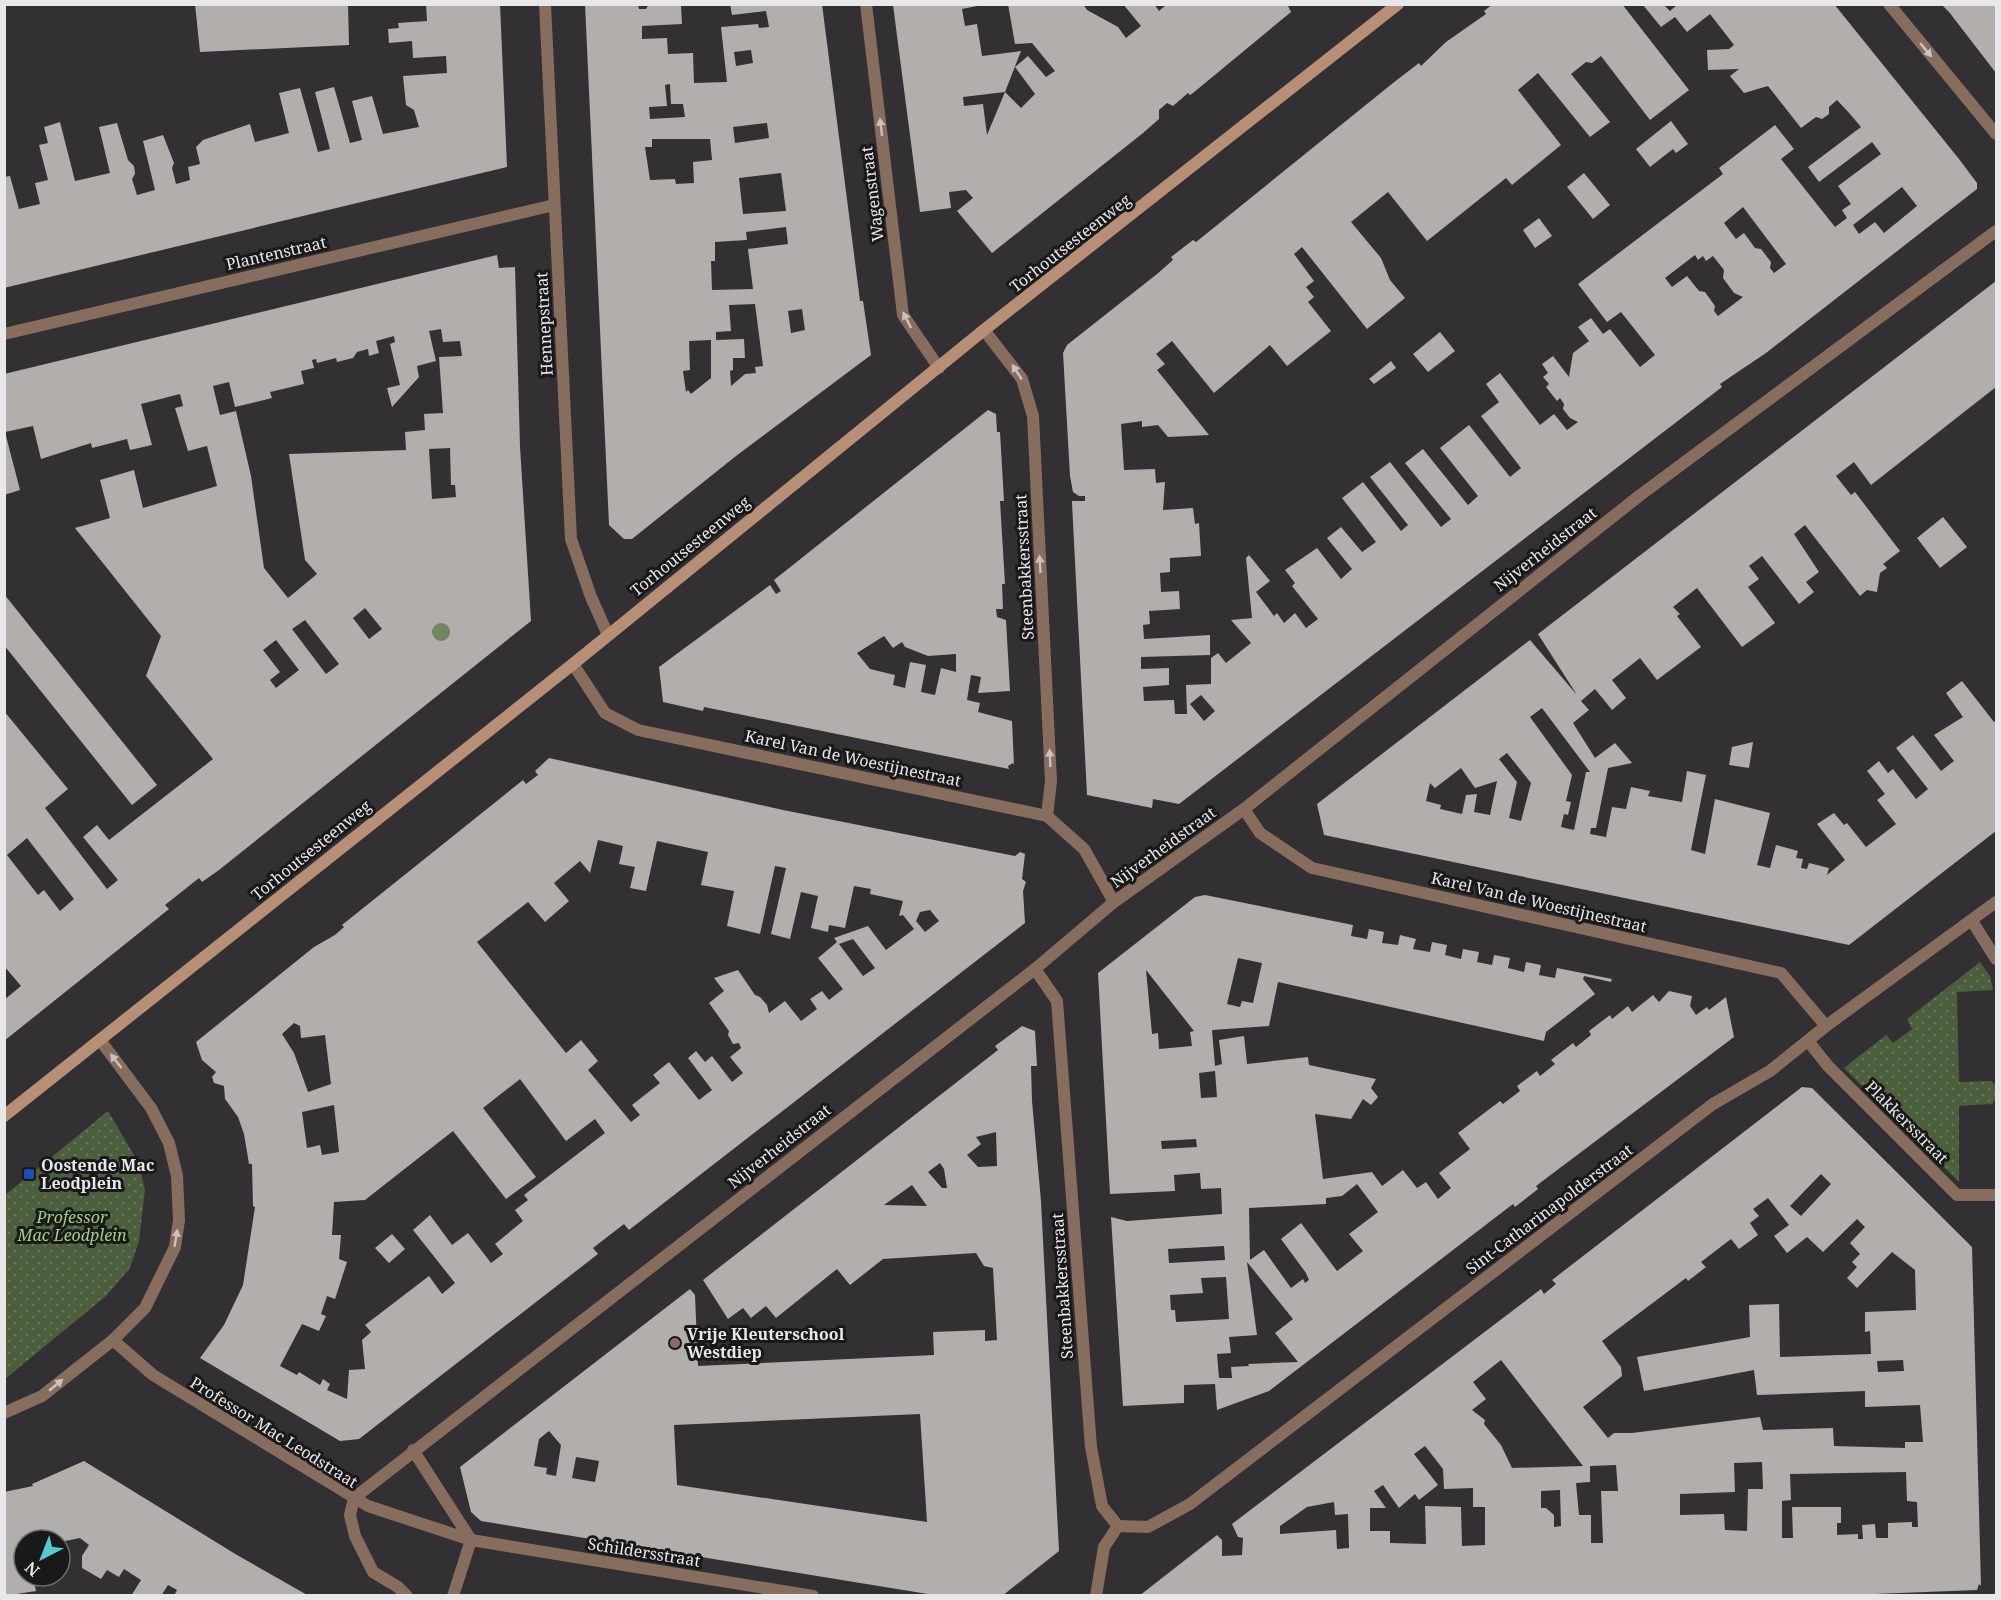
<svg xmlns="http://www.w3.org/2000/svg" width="2001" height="1600" viewBox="0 0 2001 1600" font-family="'Noto Serif',serif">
<defs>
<pattern id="park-dots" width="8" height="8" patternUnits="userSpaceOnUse" patternTransform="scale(1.5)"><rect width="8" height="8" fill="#4b5f3d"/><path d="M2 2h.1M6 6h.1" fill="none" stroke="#657659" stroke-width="1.8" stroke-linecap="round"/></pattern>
</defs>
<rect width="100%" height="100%" fill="#323033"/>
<!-- park -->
<g fill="url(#park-dots)">
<path d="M1980 962 1990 976 1993 990 1957 992 1959 1082 1991 1081 1995 1085V1100L1992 1104 1959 1106V1182L1908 1131 1916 1124 1899 1107 1891 1115 1844 1068 1886 1035 1893 1043 1912 1029 1907 1019Z"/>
<path d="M108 1111 138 1162 145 1190 139 1241 130 1268 106 1296 5 1379V1195Z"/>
</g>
<!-- building -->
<g fill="#b1aeab" fill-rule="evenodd">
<path d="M195 4H348L349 45 200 52Z"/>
<path d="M426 4H500L507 167 4 288V177L10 176 19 209 40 204 35 183 48 180 39 145 48 143 44 127 60 122 75 181 110 173 99 127 117 123 128 160 134 166 135 174 132 179 137 195 155 190 143 141 163 135 174 163 172 168 176 184 190 180 188 167 200 164 196 147 203 140 250 124 255 142 289 133 279 93 300 88 318 152 330 149 315 92 334 87 350 143 362 140 352 101 372 96 383 134 419 127 414 110 406 105 403 76 447 73 446 56 413 58 412 41 389 43 388 29 399 28 398 23 427 21Z"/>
<path d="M585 4H638L639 9H646L649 4 681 6 682 24 642 26V39L667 38 668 54 693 53 694 83 727 82 721 27 758 24 759 28 769 27 766 11 732 15 730 4H822L860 301H863L871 355 736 456 632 539H624L609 525ZM751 50 753 63 736 66 734 52ZM670 84 671 104H683L685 117 650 119 649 107 667 106 665 85ZM767 123 769 138 735 143 733 127ZM652 139H710L712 160 693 162 694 183 676 184 675 179 650 180 645 147H652ZM781 173 786 211 743 214 739 178ZM786 227 788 244 748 249 753 289 712 290 711 261H715V242L747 240 746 232ZM755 304 763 366 755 367 756 373 745 374 731 386 730 371 733 370V358H745L744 339 716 340V332L731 331 729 305ZM802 309 805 330 791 333 788 311ZM711 340V378L691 394 688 390 686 392 683 371 690 370 689 341Z"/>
<path d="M1008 4H1083L1087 10 1118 27 1126 38 1141 26 1123 4H1154L1159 11 1167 4H1287L1291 12 1193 93 1190 95 1188 93 1173 106 1167 103 1159 110V119L1143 133 992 253 957 211 973 198 966 190 949 192 951 208 920 212 893 5H982L962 9 965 26 977 24 982 56 1021 51 1005 92 963 97 964 106 983 104 987 135 1005 92 1021 108 1035 94 1015 67 1028 56 1046 77 1055 71 1032 43 1015 44Z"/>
<path d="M1493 4H1622L1689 90 1650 120 1601 56 1592 63 1586 62 1571 74 1610 122 1590 137 1538 73 1518 90 1561 145 1512 185 1506 178 1427 241 1388 192 1351 222 1381 258 1390 280 1405 298 1367 329 1302 247 1294 254 1314 281 1306 287 1314 297 1308 302 1331 331 1287 366 1270 345 1214 393 1172 341 1156 354 1165 364 1157 370 1209 435 1168 437 1158 425 1142 427V421L1121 424 1124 470 1155 469 1156 483 1165 482 1163 510 1193 508 1195 524 1199 523 1201 556 1170 558V572L1160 573 1161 592 1179 591 1180 609 1149 611 1150 624 1143 625 1144 639 1210 635V655L1141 657V669L1169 668V685L1143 687 1144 701 1174 700 1175 714H1187L1186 685 1211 684V658L1218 653 1226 663 1251 643 1231 620 1252 618 1246 558 1249 555 1270 581 1256 592 1274 616 1277 613 1284 623 1295 613 1306 628 1318 619 1292 586 1295 583 1285 570 1317 548 1341 579 1352 569 1327 538 1341 527 1362 552 1376 542 1342 498 1363 482 1401 531 1408 525 1370 477 1390 462 1441 527 1451 519 1405 463 1423 449 1468 505 1478 496 1440 448 1469 425 1510 477 1521 468 1481 416 1499 402 1486 384 1500 373 1540 425 1554 414 1567 430 1578 422 1570 418 1563 409 1564 404 1560 398 1557 401 1546 387 1549 384 1543 377 1548 373 1542 364 1553 356 1569 377 1573 353 1589 341 1578 327 1591 318 1603 334 1610 329 1640 367 1655 355 1621 312 1607 322 1578 284 1723 174 1719 168 1775 125 1794 149 1781 159 1835 227 1847 218 1842 210 1851 204 1838 186 1881 154 1872 142 1819 182 1808 167 1861 127 1850 114 1837 100 1829 107V114L1822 119 1816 117 1801 128 1768 86 1744 93 1730 76 1739 69 1708 70 1707 50 1729 49 1734 45 1710 14 1687 32 1675 17 1661 27 1643 5H1664L1670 11 1678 4H1834L1959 159 1977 183V189L1766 353 1720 384 1722 387 1179 804 1153 799 1152 808 1087 795 1072 503V501H1085V496H1079L1073 492 1070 476 1063 353 1067 345 1157 274 1173 260 1171 257 1193 240 1196 242 1211 230 1393 83 1419 63 1421 66 1446 42 1486 14 1484 11ZM1902 187 1917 206 1884 233 1875 222 1859 234 1853 225ZM1743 207 1786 264 1774 273 1770 268 1771 262 1761 249 1755 248 1744 233 1736 239 1724 223ZM1695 255 1698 260 1703 256 1706 261 1713 256 1724 270 1723 278 1734 293 1743 297 1718 316 1714 311 1715 306 1705 292 1699 291 1687 276 1672 287 1665 278ZM1201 695 1215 711 1204 721 1190 704Z"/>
<path d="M1941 4H1996V73L1949 12Z"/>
<path d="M1671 121 1688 144 1676 153 1673 149 1650 167 1636 149Z"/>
<path d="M1584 173 1610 205 1593 219 1567 187Z"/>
<path d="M1539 218 1552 236 1535 248 1523 230Z"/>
<path d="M497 255 499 268 515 267 520 447 531 621 219 870 202 882 199 878 165 905 169 909 4 1041V1000L21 986 4 966V711L68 789 45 808 107 889 118 880 83 837 97 825 109 840 213 759 146 676 161 636 75 528 110 518 100 480 134 470 143 508 217 486 207 446 188 451 175 408 183 406 180 394 141 404 152 445 130 450 127 439 92 448 91 443 41 459 33 426 5 432 20 490 4 495V374ZM441 329 443 342 460 341 462 356 439 357 443 413 424 414 425 430 405 432 406 450 289 454 305 560 317 574 288 598 264 568 251 476 236 411 220 415 213 386 229 382 235 407 272 398 270 392 304 384 301 371 314 368 312 360 316 359 317 363 336 358 337 362 353 358 357 352 368 349 369 356 379 353 376 341 394 336 395 342 390 344 400 385 387 388 392 407 419 377 417 366 436 361 429 331ZM450 448 451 485H455L456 497 432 499 429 449ZM365 608 382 629 369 639 353 618ZM305 620 339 664 326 674 292 629ZM276 640 299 670 276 688 270 680 280 672 263 650ZM27 838 74 899 60 911 44 890 38 895 7 855Z"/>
<path d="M1996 281V387L1871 485 1854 462 1836 476 1851 495 1855 492 1900 551 1883 564 1887 568 1880 573 1877 592 1867 590 1860 596 1805 525 1794 534 1819 572 1806 582 1814 592 1799 604 1762 556 1749 566 1759 579 1748 587 1775 623 1742 647 1697 588 1673 607 1680 614 1677 616 1701 647 1657 680 1640 658 1612 680 1626 698 1612 710 1595 689 1581 701 1589 710 1573 723 1595 758 1615 743 1632 763 1608 768 1596 828H1591L1590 834 1606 837 1612 807 1626 809 1631 787 1650 791 1648 796 1682 802 1687 771 1706 775 1691 850 1705 854 1715 799 1770 813 1757 865 1770 868 1776 845 1798 851 1796 858 1803 859 1801 868 1807 869 1809 863 1829 868 1827 875 1845 860 1817 824 1834 813 1844 825 1847 823 1866 847 1896 824 1877 800 1885 794 1867 771 1879 761 1888 773 1893 769 1916 799 1928 789 1896 748 1913 735 1941 771 1954 761 1934 735 1963 717 1946 693 1962 681 1994 722 1996 720V831L1849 945 1324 835 1317 804 1530 640 1577 695 1538 634ZM1542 708 1590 772H1586L1574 830 1561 827 1564 814 1568 815 1571 802 1566 801 1572 775 1530 717ZM1507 753 1531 783 1521 821 1509 818 1517 782 1499 759ZM1461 768 1475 788 1497 781 1490 815 1474 812 1477 794 1466 795 1462 814 1440 809 1441 805 1426 801 1430 783 1435 788Z"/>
<path d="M1440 332 1455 351 1428 372 1413 354Z"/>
<path d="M1391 361 1396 368 1374 384 1369 379Z"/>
<path d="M988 410 996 414 997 432H1000L1004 501H1000L1005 584H1002L1003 609H996L997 617 1006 620 1010 691 978 693 981 677 971 675 967 700 980 703 978 712 1012 721 1014 765 1013 763 1008 766 1009 769 704 707 703 711 663 702 659 667 770 585 776 594 781 591 774 580ZM884 636 893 648 902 642 905 647 928 656 956 654V672L941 668 935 695 921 692 926 665 910 662 905 688 893 685 895 675 870 669 857 653Z"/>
<path d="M1943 517 1967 547 1940 568 1917 538Z"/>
<path d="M4 594 157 785 132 805 4 645Z"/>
<path d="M1753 742 1749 768 1729 765 1732 747Z"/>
<path d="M549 758 783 810 1015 856 1020 852 1025 854 1022 879 1026 882 1023 891 1025 923 629 1230 624 1224 593 1248 598 1254 359 1439 340 1441 200 1358 224 1325 243 1285 255 1207 253 1206 252 1164H249L244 1134 238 1117 225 1099 224 1086 214 1083 212 1077 216 1072 202 1060 196 1042 314 947 335 935 344 927 342 925 523 780 526 784 538 775 535 771ZM598 840 623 846 619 864 635 867 630 888 646 891 657 841 708 852 701 885 734 891 727 926 760 934 775 866 786 868 771 934 790 939 801 892 818 896 811 928 828 932 829 925 845 928 854 886 871 889 870 894 903 901 899 916 903 915 914 929 886 950 868 926 834 938 837 942 818 958 843 989 829 1000 822 991 810 999 817 1009 801 1021 785 1001 769 1013 767 1005 760 997 755 995 738 970 714 978 724 991 709 1003 729 1031 728 1035 733 1044 739 1043 741 1048 730 1057 743 1073 732 1082 712 1056 705 1062 696 1051 688 1058 712 1090 699 1100 669 1062 653 1075 660 1083 632 1105 640 1115 631 1122 588 1070 598 1061 581 1040 566 1053 477 942 528 902 545 922 569 901 554 883 580 861 590 873ZM930 910 939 921 925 932 916 921 920 912ZM853 939 875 968 863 976 839 944ZM294 1023 300 1026 301 1038 325 1035 331 1084 308 1092 294 1053 282 1034ZM520 1079 566 1141 595 1119 605 1133 524 1195 528 1200 515 1210 523 1221 495 1244 503 1254 491 1263 468 1233 452 1245 430 1215 413 1230 455 1283 442 1294 429 1276 365 1325 371 1332 362 1340 365 1369 349 1370 347 1399 327 1390 330 1384 323 1379 320 1385 299 1372 297 1375 280 1366 302 1324 319 1331 326 1316 321 1314 327 1296 335 1299 347 1262 339 1259 341 1235H332L334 1202 365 1200 453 1131 506 1199 536 1177 483 1108ZM334 1105 339 1152 322 1155 320 1145 307 1148 302 1112Z"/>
<path d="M1205 895 1353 925 1351 936 1367 939 1369 929 1384 932 1382 943 1398 945 1400 935 1416 939 1413 949 1430 952 1432 942 1447 945 1445 955 1461 959 1463 949 1479 952 1477 962 1492 965 1494 955 1510 958 1508 968 1524 972 1526 962 1541 965 1539 975 1555 978 1557 968 1612 979 1611 982 1584 976 1583 979 1595 994 1546 1032 1544 1041 1278 982 1269 1026 1212 1030 1215 1066 1222 1064 1219 1040 1244 1036 1247 1064 1308 1057 1309 1065 1376 1079 1371 1088 1378 1097 1371 1105 1363 1099 1351 1119 1315 1114 1323 1179 1372 1172 1382 1186 1403 1170 1417 1188 1426 1182 1438 1199 1451 1188 1439 1173 1470 1149 1458 1133 1500 1101 1503 1104 1520 1091 1517 1086 1537 1071 1540 1076 1555 1064 1551 1060 1573 1043 1576 1047 1591 1035 1589 1031 1610 1015 1612 1019 1628 1006 1632 1012 1653 995 1659 1002 1669 991 1692 996 1690 1006 1696 1015 1707 1007 1709 1010 1726 997 1734 1037 1536 1186 1538 1189 1515 1207 1513 1204 1269 1391 1217 1410 1215 1384 1184 1385V1403L1123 1406 1111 1217 1127 1221 1222 1214 1221 1188 1201 1189 1200 1173 1174 1175 1175 1191 1110 1194 1098 973 1195 897ZM1238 958 1262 963 1253 1003 1242 1001 1240 1007 1227 1004ZM1146 970 1194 1031 1190 1032 1192 1046 1159 1049 1158 1033 1152 1034ZM1215 1071 1217 1097 1201 1098 1199 1073ZM1196 1139 1197 1147 1162 1149 1161 1141ZM1357 1184 1378 1212 1349 1234 1363 1251 1337 1271 1301 1223 1281 1239 1306 1273 1309 1280 1305 1283 1303 1279 1291 1288 1264 1250 1250 1260 1249 1208 1326 1204V1198L1342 1196ZM1224 1246 1225 1260 1169 1263 1168 1249ZM1247 1262 1293 1319 1275 1333 1298 1362 1248 1364 1249 1366 1231 1367 1232 1378H1219L1217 1354 1231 1353 1229 1337 1257 1335ZM1226 1277 1229 1319 1176 1322 1175 1310H1171L1170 1295 1203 1293 1201 1278Z"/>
<path d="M1022 1026 1035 1031 1037 1066H1031L1032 1101 1041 1201 1059 1551 1002 1596H940L481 1521 471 1512 460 1467 690 1289 695 1295 698 1366 934 1355 933 1332 985 1330V1341L997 1340 993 1268 984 1266 976 1253 883 1259 850 1285 837 1269 776 1318 766 1306 751 1318 743 1308 728 1319 703 1280 998 1050 995 1046ZM996 1132 997 1166 978 1167 967 1155 981 1144 976 1137ZM940 1163 944 1169 947 1188H942L928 1172ZM912 1185 927 1206 884 1205ZM920 1414 927 1522 677 1485 674 1425ZM549 1431 561 1445 556 1476 546 1474 547 1468 534 1466 539 1439ZM576 1457 599 1461 595 1482 572 1478Z"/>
<path d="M1802 1087 1812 1088 1972 1247 1981 1586 1979 1584 1977 1590 1823 1596H1139L1217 1535 1222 1540V1556L1242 1555 1243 1538 1238 1537 1232 1524 1541 1289 1544 1294 1556 1284 1552 1280ZM1821 1174 1831 1184 1801 1216 1790 1206ZM1768 1198 1789 1225 1774 1236 1787 1253 1807 1237 1823 1252 1857 1219 1865 1227 1850 1243 1860 1254 1852 1262 1857 1267 1847 1278 1857 1288 1892 1252 1915 1270 1916 1310 1865 1312V1332L1870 1331 1871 1354 1780 1357 1779 1304 1749 1305 1750 1337 1637 1357 1644 1391 1754 1370 1757 1395 1865 1391V1407L1920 1405 1923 1442H1905V1448L1834 1446 1833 1428 1763 1430 1760 1417 1632 1433H1614L1608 1438 1583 1407 1622 1376 1621 1367 1602 1341 1686 1278 1688 1281 1706 1267 1701 1262 1731 1239 1739 1249 1758 1235 1750 1223 1759 1216 1753 1209ZM1501 1360 1583 1466 1512 1468 1501 1445 1484 1424 1485 1420 1472 1410 1486 1399 1473 1382ZM1903 1360 1904 1371 1878 1372 1877 1361ZM1425 1446 1443 1469 1444 1489 1473 1488V1507H1485V1545L1462 1546 1461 1507 1425 1506 1426 1544 1390 1543V1531H1370V1508H1386L1374 1491 1383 1485 1399 1508 1415 1494 1419 1500 1438 1485 1414 1454ZM1762 1462 1763 1489H1748L1747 1531 1725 1530 1724 1514 1680 1515V1494L1735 1492 1734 1463ZM1616 1465 1618 1491H1601L1603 1543H1591V1515H1579L1576 1483 1590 1482V1466ZM1906 1472 1907 1501 1917 1502 1918 1527H1912V1522L1888 1523V1538H1876L1875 1524 1862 1525 1863 1539H1858V1534L1837 1535V1523H1841V1507H1792L1793 1538H1782V1501L1791 1500 1790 1474ZM1560 1490 1561 1526 1554 1527V1515L1546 1508H1541V1491ZM1334 1502 1335 1515 1348 1514 1349 1548 1337 1549 1336 1530 1280 1534V1526L1307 1507Z"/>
<path d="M392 1234 405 1249 389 1263 375 1248Z"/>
<path d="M84 1461 237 1555 309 1596H174L177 1590 168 1585 161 1596H131L141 1580 124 1569 119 1577 107 1570 101 1579 82 1568V1556L89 1545 80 1538 60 1542 24 1540V1576H33L36 1591 4 1596V1492L33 1486 32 1484Z"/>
</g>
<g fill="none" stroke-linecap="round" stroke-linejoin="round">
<!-- street -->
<g stroke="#876d5e" stroke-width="12">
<path d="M545 4 571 539 591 597 608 635"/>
<path d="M866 4 903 315 939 368"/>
<path d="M1889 4 1996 134"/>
<path d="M984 330 1022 379 1033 416 1051 781 1047 816"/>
<path d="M4 334 554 205"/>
<path d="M573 664 605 713 638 730 1047 816 1084 849 1114 902"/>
<path d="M1244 809 1260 833 1312 868 1781 973 1826 1026"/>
<path d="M1972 921 1996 959"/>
<path d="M1035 969 1057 1001 1091 1447 1102 1506 1118 1526"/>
<path d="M1808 1041 1828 1066 1957 1195H1996"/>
<path d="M113 1340 153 1375 368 1506 471 1540 813 1596"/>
<path d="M4 1413 42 1396 113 1340 145 1308 175 1247 179 1220 177 1176 169 1143 151 1108 100 1040"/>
<path d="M413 1450 471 1540 453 1596"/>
<path d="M354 1498 1035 969 1114 902 1244 809 1639 496 1996 231"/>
<path d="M354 1498 350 1515 355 1536 373 1572 398 1587 407 1596"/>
<path d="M1118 1526 1148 1527 1190 1504 1713 1104 1770 1071 1826 1026 1996 902"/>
<path d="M1096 1596 1104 1547 1118 1526"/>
</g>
<!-- secondary -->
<path stroke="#b78f77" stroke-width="12" d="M4 1116 573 664 984 330 1398 4"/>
</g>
<!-- trees -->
<circle fill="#6f885d" cx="441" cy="632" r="9"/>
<!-- one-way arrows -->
<defs><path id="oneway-solid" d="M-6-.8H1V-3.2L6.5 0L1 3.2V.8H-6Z" transform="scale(1.5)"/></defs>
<g fill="#cbc2bf">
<use href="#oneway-solid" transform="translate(1926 50) rotate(50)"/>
<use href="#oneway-solid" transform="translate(881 127) rotate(-97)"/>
<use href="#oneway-solid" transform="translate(907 320) rotate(-117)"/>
<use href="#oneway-solid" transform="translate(1017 372) rotate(-123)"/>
<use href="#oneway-solid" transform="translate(1040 564) rotate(-93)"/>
<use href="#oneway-solid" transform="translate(1050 758) rotate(-93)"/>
<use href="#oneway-solid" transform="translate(116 1061) rotate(-128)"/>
<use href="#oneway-solid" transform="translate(176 1238) rotate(-80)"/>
<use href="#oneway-solid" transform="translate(56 1385) rotate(-40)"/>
</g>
<!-- markers -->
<rect fill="#1a4fb4" stroke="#19191a" stroke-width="2" x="23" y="1168" width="12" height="12" rx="3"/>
<circle fill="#8d6e63" stroke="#19191a" stroke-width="2" cx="675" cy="1343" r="6"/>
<g text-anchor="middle" stroke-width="6" stroke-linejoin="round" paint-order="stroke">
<!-- street labels -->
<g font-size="16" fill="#e8e7e9" stroke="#19191a">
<text transform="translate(872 194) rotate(-97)" y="6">Wagenstraat</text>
<text transform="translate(1070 243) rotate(-38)" y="6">Torhoutsesteenweg</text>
<text transform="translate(276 253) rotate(-13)" y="6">Plantenstraat</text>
<text transform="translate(544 324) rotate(-93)" y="6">Hennepstraat</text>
<text transform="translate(690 546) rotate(-39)" y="6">Torhoutsesteenweg</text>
<text transform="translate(1545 549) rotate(-38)" y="6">Nijverheidstraat</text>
<text transform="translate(1024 567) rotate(-93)" y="6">Steenbakkersstraat</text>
<text transform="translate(853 758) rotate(12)" y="6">Karel Van de Woestijnestraat</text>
<text transform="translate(1163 847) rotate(-36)" y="6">Nijverheidstraat</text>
<text transform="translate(311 850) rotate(-39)" y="6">Torhoutsesteenweg</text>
<text transform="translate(1539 902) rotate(13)" y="6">Karel Van de Woestijnestraat</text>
<text transform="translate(1907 1122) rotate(45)" y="6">Plakkersstraat</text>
<text transform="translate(779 1146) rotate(-38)" y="6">Nijverheidstraat</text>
<text transform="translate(1549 1209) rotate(-37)" y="6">Sint-Catharinapolderstraat</text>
<text transform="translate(1062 1286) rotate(-94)" y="6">Steenbakkersstraat</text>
<text transform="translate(274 1432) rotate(32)" y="6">Professor Mac Leodstraat</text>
<text transform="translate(644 1552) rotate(9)" y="6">Schildersstraat</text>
</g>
<!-- poi labels -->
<g font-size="16" font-weight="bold" fill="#e8e7e9" stroke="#19191a" text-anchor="start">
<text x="41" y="1171">Oostende Mac<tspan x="41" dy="18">Leodplein</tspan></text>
<text x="687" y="1340">Vrije Kleuterschool<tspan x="687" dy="18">Westdiep</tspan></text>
</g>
<!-- park labels -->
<g font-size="16" font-style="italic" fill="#a1d080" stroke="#19191a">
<text x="72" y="1223">Professor<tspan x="72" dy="18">Mac Leodplein</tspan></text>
</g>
</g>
<!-- border -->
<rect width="2001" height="1600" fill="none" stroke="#e8e7e9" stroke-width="12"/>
<!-- north arrow -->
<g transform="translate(42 1558) rotate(222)"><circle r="28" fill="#19191a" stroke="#6c6b6d" stroke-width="1.5"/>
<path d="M0-4.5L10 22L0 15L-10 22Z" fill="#52cdcd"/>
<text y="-9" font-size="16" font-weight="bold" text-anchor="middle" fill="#e8e7e9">N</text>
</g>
</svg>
